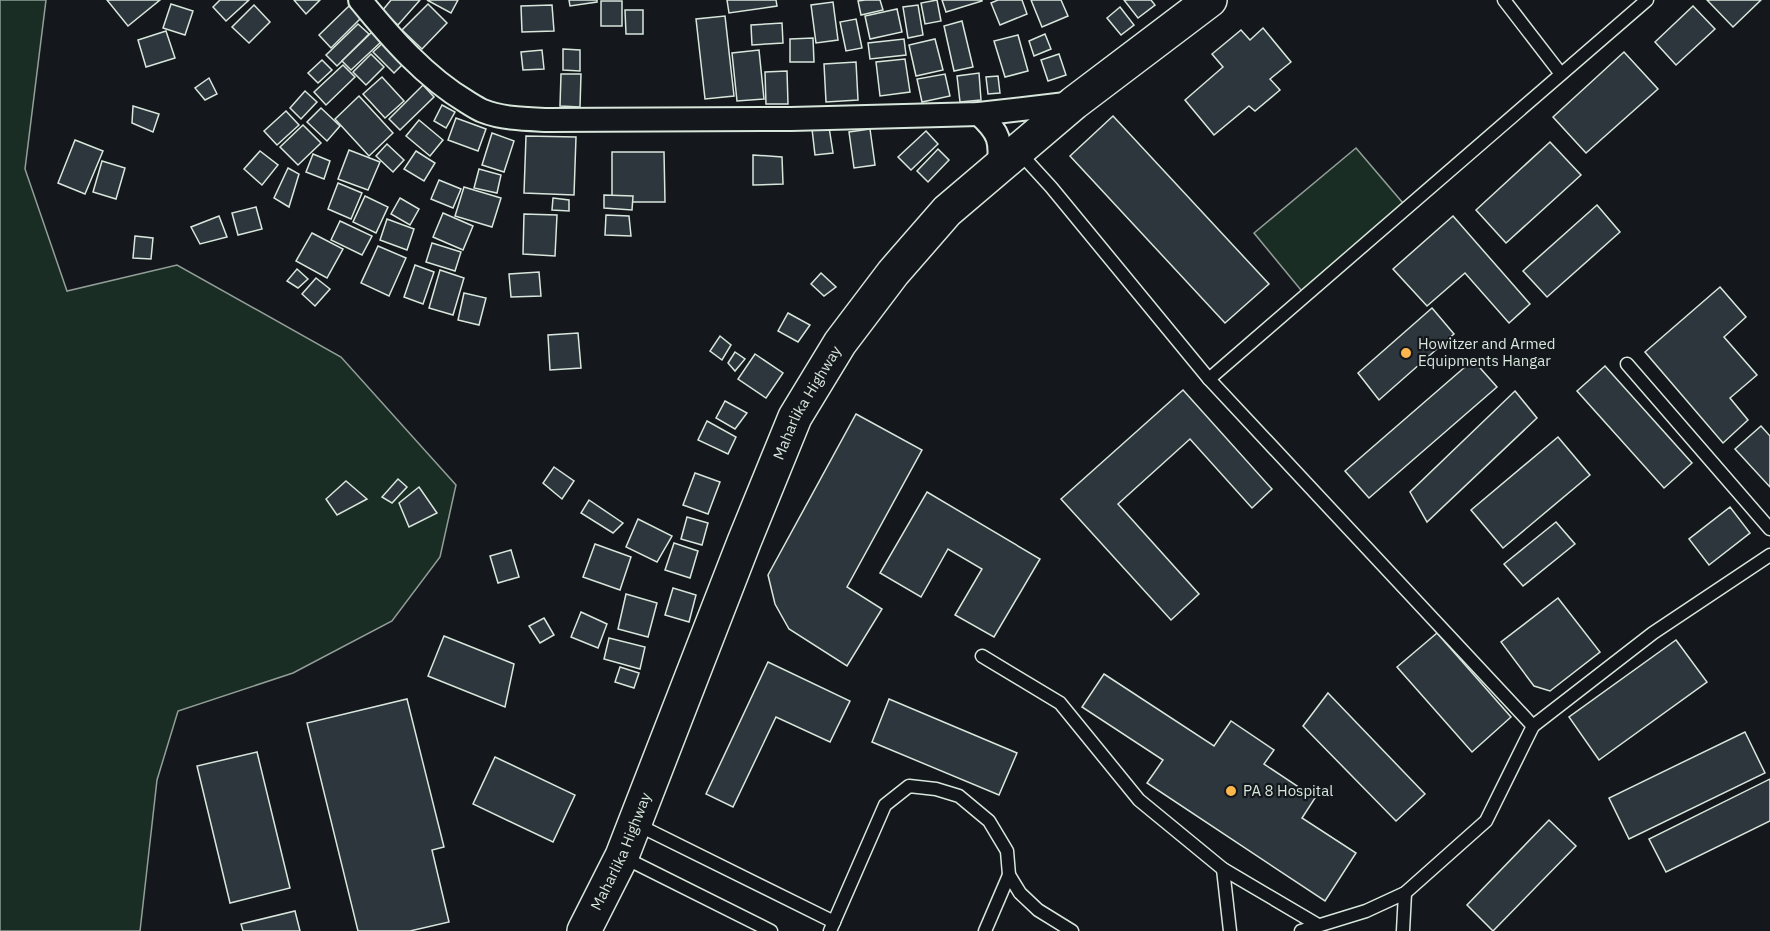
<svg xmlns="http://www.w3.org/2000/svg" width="1770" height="931" viewBox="0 0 1770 931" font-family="'IBM Plex Sans',sans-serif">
<rect width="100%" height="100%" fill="#14181c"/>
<!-- green -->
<g fill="#1a2d24" stroke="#939e99" stroke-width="1.5">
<path d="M0 0H46L25 169 67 291 177 265 341 357 456 485 440 557 392 621 293 673 178 711 157 780 140 931H0Z"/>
<path d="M1356 148 1408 209 1305 295 1254 233Z"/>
</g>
<!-- building -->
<g fill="#2c363c" stroke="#d8e6dc" stroke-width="1.5">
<path d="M107 0H160L128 26Z"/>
<path d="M220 0H249L226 21 213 7Z"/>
<path d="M294 0H320L306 14Z"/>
<path d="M391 0H420L398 25 382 11Z"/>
<path d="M427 0H458L451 13Z"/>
<path d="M569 0H597V2L570 6Z"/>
<path d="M727 0H776L777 6 729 13Z"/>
<path d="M865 0H880L883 10 861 15 858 1Z"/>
<path d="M937 0 941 21 925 24 921 3Z"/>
<path d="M942 0H982V1L946 12Z"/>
<path d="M998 0H1022L1027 14 1000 25 991 3Z"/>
<path d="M1031 0H1061L1068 16 1042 27Z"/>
<path d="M1124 0H1151L1155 5 1138 18Z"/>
<path d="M1707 0H1761L1733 27Z"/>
<rect x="601" y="1" width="21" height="25"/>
<path d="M833 2 838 40 816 43 811 5Z"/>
<path d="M171 4 193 11 185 35 163 28Z"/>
<path d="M428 4 447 23 422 49 402 30Z"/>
<path d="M254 5 270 22 249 43 232 27Z"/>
<path d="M552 5 554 31 522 32 521 6Z"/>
<path d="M918 5 923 35 908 38 903 7Z"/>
<path d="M349 6 361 18 331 48 319 35Z"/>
<path d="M1693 6 1715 29 1676 65 1655 42Z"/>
<path d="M1120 7 1134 25 1121 35 1107 18Z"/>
<path d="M897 9 902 32 870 39 865 16Z"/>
<path d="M625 10H643V34H626Z"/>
<path d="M725 16 734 96 705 99 696 19Z"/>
<path d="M856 19 862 48 846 51 840 22Z"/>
<path d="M962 21 973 67 954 71 944 26Z"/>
<path d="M782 23 783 43 752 45 751 25Z"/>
<path d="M358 24 369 34 337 66 326 55Z"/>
<path d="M1263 28 1291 62 1270 79 1280 90 1255 111 1249 106 1214 135 1185 100 1223 67 1212 54 1241 30 1250 40Z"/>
<path d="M166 31 175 58 146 67 138 40Z"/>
<path d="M373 31 382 41 351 70 342 61Z"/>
<path d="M1045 34 1051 49 1034 56 1029 41Z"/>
<path d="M1018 35 1028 71 1005 77 994 41Z"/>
<path d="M813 38 814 62H790V39Z"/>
<path d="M904 39 906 55 870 59 868 43Z"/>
<path d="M935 39 943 70 916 76 909 45Z"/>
<path d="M385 41 405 62 394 73 373 52Z"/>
<path d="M563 49 580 50V71L563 70Z"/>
<path d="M542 50 544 69 523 70 521 52Z"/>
<path d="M759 50 764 99 737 101 732 53Z"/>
<path d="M1624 52 1658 89 1586 153 1553 117Z"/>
<path d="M371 54 384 67 366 85 353 72Z"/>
<path d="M1059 54 1066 75 1048 81 1041 60Z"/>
<path d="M905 59 910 92 880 96 876 62Z"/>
<path d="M322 60 332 70 318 83 308 73Z"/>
<path d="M856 62 858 100 826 102 824 64Z"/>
<path d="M343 65 355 77 326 105 314 92Z"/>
<path d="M787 71 788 104H766L765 72Z"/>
<path d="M979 73 981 100 960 102 957 76Z"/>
<path d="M561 74H581L580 107 560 106Z"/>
<path d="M945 74 950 96 922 102 917 79Z"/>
<path d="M998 76 1000 93 988 94 986 77Z"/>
<path d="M382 77 404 101 385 118 363 94Z"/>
<path d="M209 78 217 94 205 100 195 88Z"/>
<path d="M423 85 434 97 400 130 389 119Z"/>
<path d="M305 91 317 102 301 119 290 108Z"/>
<path d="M359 96 393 133 369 156 335 119Z"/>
<path d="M442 105 455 112 446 128 434 121Z"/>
<path d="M133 106 159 114 153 132 132 123Z"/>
<path d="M321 108 340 126 327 141 307 122Z"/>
<path d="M286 111 299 125 277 145 264 131Z"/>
<path d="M1113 116 1269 284 1225 323 1070 156Z"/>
<path d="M456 118 486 129 478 151 448 140Z"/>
<path d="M419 120 443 140 430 156 406 136Z"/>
<path d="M303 125 321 143 298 165 280 147Z"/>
<path d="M829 127 833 153 815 155 812 129Z"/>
<path d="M870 129 875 165 854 168 849 132Z"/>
<path d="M926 131 938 144 911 170 898 157Z"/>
<path d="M492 133 514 141 504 172 482 165Z"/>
<path d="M526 136 576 137 574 195 524 193Z"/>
<path d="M75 140 103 151 85 194 58 183Z"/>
<path d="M1550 142 1581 175 1506 243 1476 210Z"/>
<path d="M387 144 404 160 393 172 376 156Z"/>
<path d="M938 149 949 160 928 182 917 171Z"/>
<path d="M349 150 380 162 368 190 338 179Z"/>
<path d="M260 151 278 165 262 185 244 169Z"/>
<path d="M416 151 435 163 424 181 404 169Z"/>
<path d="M612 152H664L665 202H612Z"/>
<path d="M313 154 330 161 324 179 306 172Z"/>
<path d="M753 155 782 157 783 184 753 185Z"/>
<path d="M102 161 125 168 116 199 93 192Z"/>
<path d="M288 168 299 174 289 207 274 198Z"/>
<path d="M479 169 501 175 497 193 474 188Z"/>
<path d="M439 180 461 189 453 208 431 199Z"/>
<path d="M338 183 362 193 351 219 328 209Z"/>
<path d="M464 187 501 198 492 227 455 216Z"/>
<path d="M604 195 633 196 632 210 604 208Z"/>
<path d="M365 196 388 207 376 233 353 222Z"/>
<path d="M400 198 419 209 410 225 391 214Z"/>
<path d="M553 198 569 200V211L552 210Z"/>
<path d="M1597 205 1620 232 1547 297 1523 271Z"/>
<path d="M256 207 262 229 238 235 232 213Z"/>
<path d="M443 213 473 226 463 250 433 237Z"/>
<path d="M524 214 557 215 555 256 523 254Z"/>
<path d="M606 215 629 216 631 236 605 235Z"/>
<path d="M219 216 227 237 200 244 191 227Z"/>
<path d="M1453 216 1530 304 1509 323 1465 273 1427 306 1393 269Z"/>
<path d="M387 219 414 229 407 250 380 240Z"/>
<path d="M340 221 372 236 362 255 331 240Z"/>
<path d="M312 233 343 249 327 278 296 261Z"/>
<path d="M135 236 153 238 151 259 133 258Z"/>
<path d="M432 243 461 252 455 271 426 262Z"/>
<path d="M378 246 406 258 389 296 361 283Z"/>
<path d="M415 265 434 272 423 304 404 297Z"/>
<path d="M297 269 308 279 298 288 287 281Z"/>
<path d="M440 270 464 278 453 315 429 308Z"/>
<path d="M539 272 541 296 511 297 509 274Z"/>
<path d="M821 273 836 287 824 296 811 284Z"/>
<path d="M316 278 330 289 315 306 302 294Z"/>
<path d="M1720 287 1746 317 1724 337 1757 375 1730 398 1748 420 1723 443 1645 352Z"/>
<path d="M464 293 486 298 479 325 458 320Z"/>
<path d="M1432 308 1454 334 1379 400 1358 373Z"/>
<path d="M788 313 810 325 798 342 778 331Z"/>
<path d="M578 333 581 368 550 370 548 335Z"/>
<path d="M720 336 731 345 722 360 710 351Z"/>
<path d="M735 352 745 359 735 371 728 363Z"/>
<path d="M755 354 783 373 766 398 738 379Z"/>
<path d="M1473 360 1497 387 1369 498 1345 471Z"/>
<path d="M1605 366 1692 463 1664 488 1577 391Z"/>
<path d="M1183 390 1272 489 1252 508 1190 439 1118 504 1199 594 1171 620 1061 499Z"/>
<path d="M1515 391 1537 418 1427 522 1410 492Z"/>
<path d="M725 401 747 413 735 429 716 418Z"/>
<path d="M856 414 922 450 847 587 882 609 847 666 789 629 775 604 768 575Z"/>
<path d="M707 421 736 437 728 454 698 440Z"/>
<path d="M1761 426 1770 436V487L1735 449Z"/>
<path d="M1558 437 1590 475 1503 548 1471 510Z"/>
<path d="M554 467 574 481 562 499 543 483Z"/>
<path d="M695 473 720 482 708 514 683 505Z"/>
<path d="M398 479 407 487 392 503 382 497Z"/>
<path d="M346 481 367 499 337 515 326 499Z"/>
<path d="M419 487 437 513 409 527 399 503Z"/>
<path d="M927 492 1040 559 994 637 955 615 982 569 948 549 921 597 880 573Z"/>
<path d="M589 500 623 523 613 533 581 513Z"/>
<path d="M1730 507 1750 533 1709 565 1689 539Z"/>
<path d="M687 517 708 523 702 545 681 539Z"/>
<path d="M638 519 672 536 657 562 626 547Z"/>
<path d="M1556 522 1575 544 1523 586 1504 564Z"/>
<path d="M674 543 698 551 690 578 665 570Z"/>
<path d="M595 544 631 557 620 590 583 577Z"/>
<path d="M511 550 519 577 498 583 490 556Z"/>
<path d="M673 588 696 595 689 622 665 615Z"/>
<path d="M626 594 657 603 648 637 618 629Z"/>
<path d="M1558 598 1600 652 1550 691 1534 686 1501 642Z"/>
<path d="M581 612 607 624 598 648 571 637Z"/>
<path d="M544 618 554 635 540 643 529 626Z"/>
<path d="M1437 633 1511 717 1472 752 1397 667Z"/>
<path d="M444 636 514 664 505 707 428 676Z"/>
<path d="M609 638 645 647 640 669 604 659Z"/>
<path d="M1676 640 1707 682 1599 760 1569 717Z"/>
<path d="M768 662 850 701 830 742 776 717 733 807 706 794Z"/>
<path d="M620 667 639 673 634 688 615 682Z"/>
<path d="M1104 674 1214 746 1231 721 1274 750 1264 764 1315 798 1302 818 1356 853 1325 901 1147 783 1163 760 1082 707Z"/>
<path d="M1328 693 1425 794 1396 821 1303 726Z"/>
<path d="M407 699 444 847 432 850 449 922 410 931H358L307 723Z"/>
<path d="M889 699 1017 753 999 795 872 742Z"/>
<path d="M1745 732 1765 773 1629 839 1609 798Z"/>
<path d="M257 752 290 888 230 903 197 766Z"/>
<path d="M495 757 575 795 553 842 473 804Z"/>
<path d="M1770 779V821L1666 872 1649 839Z"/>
<path d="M1549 820 1576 846 1493 931 1467 905Z"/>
<path d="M295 911 300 931H243L241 924Z"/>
</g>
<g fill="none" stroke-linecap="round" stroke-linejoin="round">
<!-- service casing -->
<g stroke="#d8e6dc" stroke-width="15">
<g id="service">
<path d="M1504 0 1561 74"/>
<path d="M1019 152 1051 187 1209 379 1533 726"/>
<path d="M1627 364 1770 529"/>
<path d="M1209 379 1647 0"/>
<path d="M982 656 1060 703 1139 800 1223 869 1318 925"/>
<path d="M636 824 834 922"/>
<path d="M623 857 771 931"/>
<path d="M1223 869 1230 931"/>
<path d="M830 931 885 805 909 786 936 789 959 796 989 821 1007 851 1009 875 1020 893 1038 910 1072 931"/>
<path d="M985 931 1009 875"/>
<path d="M1301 931 1366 911 1405 893 1486 821 1533 726 1653 633 1770 555"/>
<path d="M1403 931 1405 893"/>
</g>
</g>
<!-- minor casing -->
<g stroke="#d8e6dc" stroke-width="26">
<g id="minor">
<path d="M360 0C391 38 425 77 467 102 472 105 478 109 483 111 503 119 527 119 548 120L791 119 979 114 1074 103"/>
<path d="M979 114C1000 133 1001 141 999 168"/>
</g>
</g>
<!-- trunk casing -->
<g stroke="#d8e6dc" stroke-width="36">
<g id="trunk">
<path id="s1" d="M584 931 622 856 744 542 795 417 840 343 893 273 947 211 1074 103 1210 0"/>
</g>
</g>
<!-- service -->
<use href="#service" stroke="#14181c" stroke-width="12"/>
<!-- minor -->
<use href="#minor" stroke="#14181c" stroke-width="22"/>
<!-- trunk -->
<use href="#trunk" stroke="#14181c" stroke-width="33"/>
</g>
<!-- markers -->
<g fill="#ffb74d" stroke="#14181c" stroke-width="2">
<circle cx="1406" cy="353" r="6"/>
<circle cx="1231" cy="791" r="6"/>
</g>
<g text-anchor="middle" stroke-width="4.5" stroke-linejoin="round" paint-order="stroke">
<!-- poi labels -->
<g font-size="15" fill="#d8e6dc" stroke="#14181c" text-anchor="start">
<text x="1418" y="349">Howitzer and Armed<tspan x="1418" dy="17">Equipments Hangar</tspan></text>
<text x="1243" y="796">PA 8 Hospital</text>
</g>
<!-- street labels -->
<g font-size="15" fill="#d8e6dc" stroke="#14181c">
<text dy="5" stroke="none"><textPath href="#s1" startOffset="574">Maharlika Highway</textPath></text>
<text dy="5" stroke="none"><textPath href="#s1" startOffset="88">Maharlika Highway</textPath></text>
</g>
</g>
</svg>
